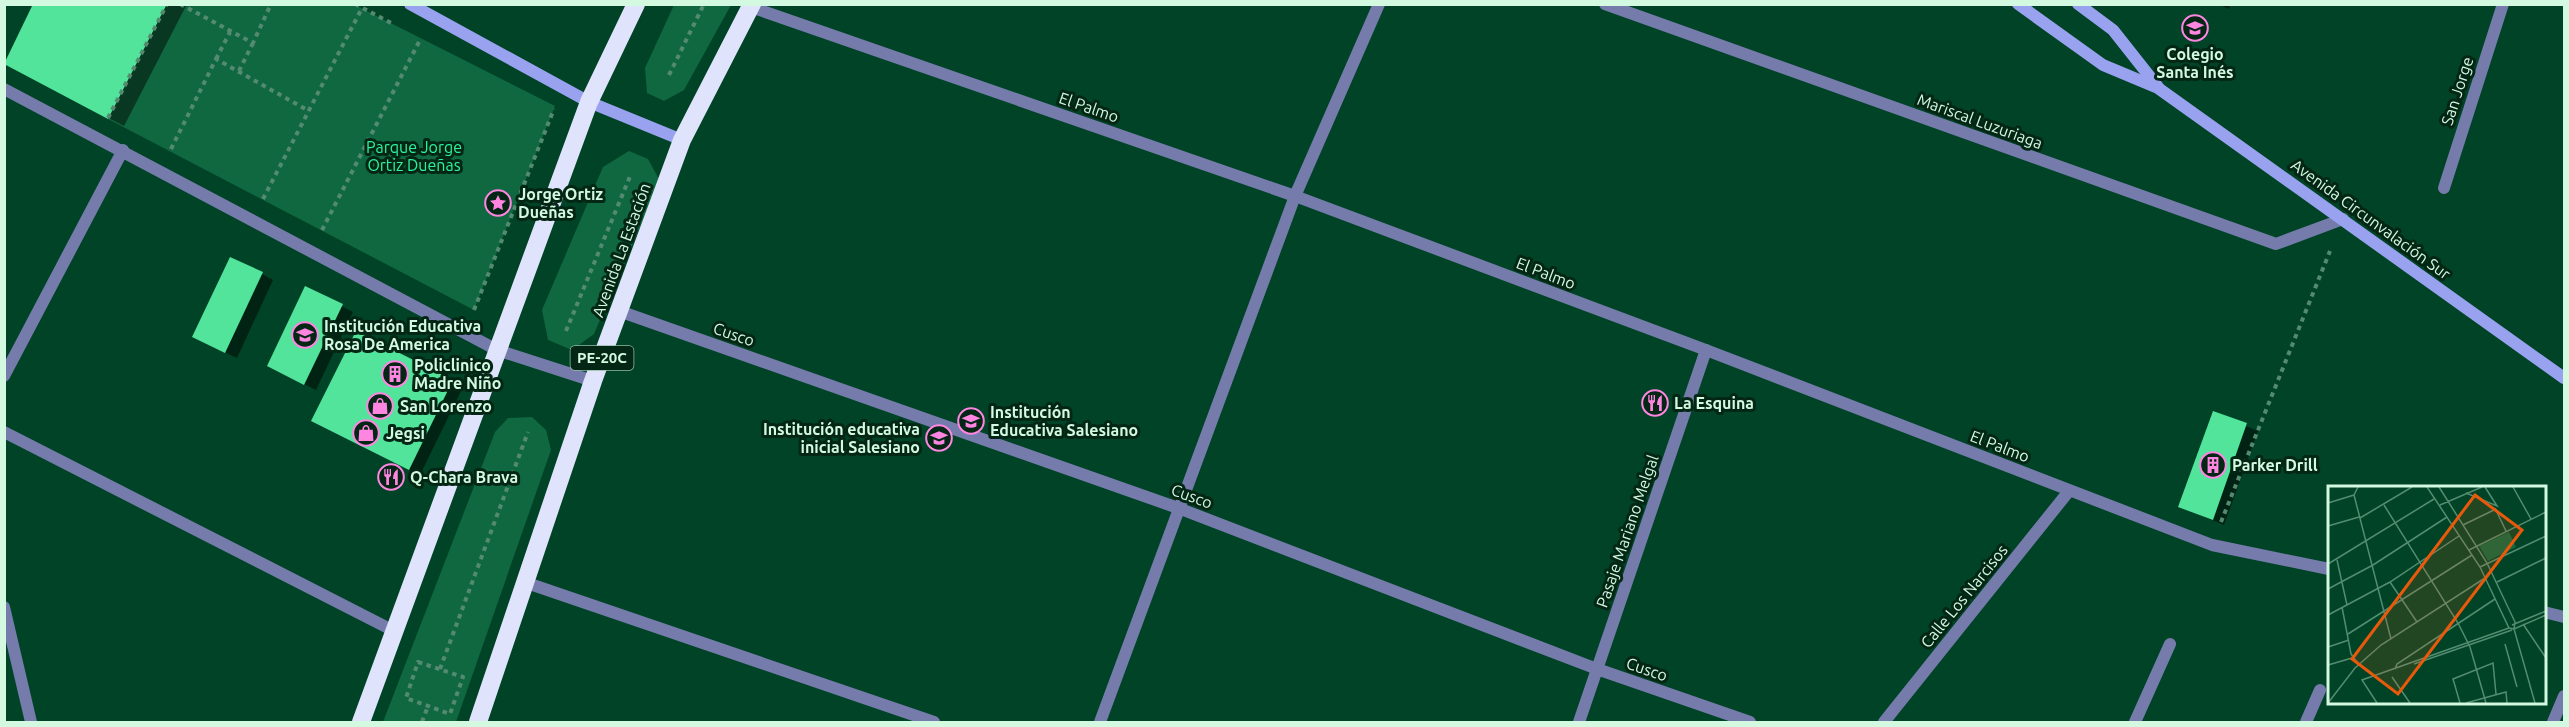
<svg xmlns="http://www.w3.org/2000/svg" width="2569" height="727" viewBox="0 0 2569 727" font-family="Ubuntu,sans-serif">
<rect width="100%" height="100%" fill="#004326"/>
<!-- green -->
<g fill="#106840">
<path d="M167 5H355L555 106 474 310 108 119Z"/>
<path d="M674 5H731L684 90 664 101 647 93 645 68Z"/>
<path d="M629 151 648 159 660 181 594 334 572 350 548 340 542 310 603 167Z"/>
<path d="M532 417 546 430 551 450 456 722H383L495 432 508 418Z"/>
</g>
<!-- shadow -->
<g fill="#0007">
<path d="M35 4H187L124 126 20 72Z"/>
<path d="M2218 4H2230L2229 9Z"/>
<path d="M262 274 273 280 237 358 205 343Z"/>
<path d="M306 288 353 312 316 390 280 372Z"/>
<path d="M356 333 463 387 420 475 324 427Z"/>
<path d="M2214 413 2258 431 2224 525 2180 506Z"/>
</g>
<!-- building -->
<g fill="#52e49b">
<path d="M33 4H167L108 119 4 64Z"/>
<path d="M230 257 263 272 225 353 192 337Z"/>
<path d="M305 286 343 304 304 385 267 366Z"/>
<path d="M356 331 453 380 409 470 311 421Z"/>
<path d="M2213 411 2247 423 2213 520 2178 507Z"/>
</g>
<g fill="none" stroke-linecap="round" stroke-linejoin="round">
<!-- path -->
<g stroke="#548b70" stroke-width="4" stroke-dasharray="4.5 4.5" stroke-linecap="butt">
<path d="M180 4 253 43 271 4"/>
<path d="M355 4 393 24"/>
<path d="M216 59 230 32"/>
<path d="M239 71 253 43"/>
<path d="M669 75 704 4"/>
<path d="M108 118 167 4"/>
<path d="M171 149 216 59 309 111"/>
<path d="M263 199 362 8"/>
<path d="M322 230 421 38"/>
<path d="M474 310 554 109"/>
<path d="M566 331 631 174"/>
<path d="M2221 522 2330 251"/>
<path d="M418 662 463 677 450 714 406 698Z"/>
<path d="M440 669 528 432"/>
<path d="M422 722 428 706"/>
</g>
<!-- lane -->
<g stroke="#757cac" stroke-width="12">
<path d="M2135 722 2170 644"/>
<path d="M2306 722 2320 690"/>
</g>
<!-- street -->
<g stroke="#757cac" stroke-width="12">
<path d="M1605 4 2276 244 2343 219"/>
<path d="M751 7 1295 196 1706 350 2212 545 2329 569"/>
<path d="M4 89 497 350 593 381"/>
<path d="M2444 188 2503 4"/>
<path d="M619 311 1178 508 1597 669 1750 722"/>
<path d="M4 376 123 150"/>
<path d="M4 432 394 631"/>
<path d="M527 583 934 722"/>
<path d="M4 607 31 722"/>
<path d="M2544 612 2564 617"/>
<path d="M1100 722 1295 196 1379 4"/>
<path d="M1579 722 1706 350"/>
<path d="M1884 722 2069 491"/>
<path d="M2553 722 2564 696"/>
</g>
<!-- secondary -->
<g stroke="#98a2ee" stroke-width="12">
<path d="M410 4 589 102 682 140"/>
<path d="M2018 4 2103 65 2158 88 2564 378"/>
<path d="M2078 4 2113 30 2158 87"/>
</g>
<!-- highway -->
<g stroke="#dfe3fb" stroke-width="18">
<path d="M361 722 589 102 636 4"/>
<path d="M478 722 593 381 682 140 752 4"/>
</g>
</g>
<!-- icons -->
<defs>
<g id="school-ring" transform="scale(1.35)"><circle r="9.5" fill="#042615" stroke="#fe85e0" stroke-width="1.5"/><path d="M0-5L7-2L0 1L-7-2ZM-4 1L0 2.5L4 1V4Q0 6-4 4Z" fill="#fe85e0"/></g>
<g id="sight-ring" transform="scale(1.35)"><circle r="9.5" fill="#042615" stroke="#fe85e0" stroke-width="1.5"/><path d="M0-6L1.8-2.2L6-1.7L2.9 1.2L3.7 5.4L0 3.3L-3.7 5.4L-2.9 1.2L-6-1.7L-1.8-2.2Z" fill="#fe85e0"/></g>
<g id="building-ring" transform="scale(1.35)"><circle r="9.5" fill="#042615" stroke="#fe85e0" stroke-width="1.5"/><path d="M-4-6H4V6H1V3H-1V6H-4ZM-2.5-4.3h1.7v1.8h-1.7ZM.8-4.3h1.7v1.8H.8ZM-2.5-1h1.7V.8h-1.7ZM.8-1h1.7V.8H.8Z" fill="#fe85e0"/></g>
<g id="restaurant-ring" transform="scale(1.35)"><circle r="9.5" fill="#042615" stroke="#fe85e0" stroke-width="1.5"/><path d="M-5-6h1v4h1v-4h1v4h1v-4h1v5L-1.5 .5V6h-2V.5L-5-1ZM5-6V6H3V1.5H1.5Q1.5-4 5-6Z" fill="#fe85e0"/></g>
<g id="shop-ring" transform="scale(1.35)"><circle r="9.5" fill="#042615" stroke="#fe85e0" stroke-width="1.5"/><path d="M-5-2.5h2.3a2.7 3.5 0 0 1 5.4 0H5L5.5 6h-11ZM-1.5-2.5h3a1.5 2.3 0 0 0-3 0Z" fill="#fe85e0"/></g>
</defs>
<g fill-rule="evenodd">
<use href="#school-ring" x="2195" y="28"/>
<use href="#sight-ring" x="498" y="203"/>
<use href="#school-ring" x="305" y="335"/>
<use href="#building-ring" x="395" y="374"/>
<use href="#restaurant-ring" x="1655" y="403"/>
<use href="#shop-ring" x="380" y="406"/>
<use href="#school-ring" x="971" y="421"/>
<use href="#shop-ring" x="366" y="433"/>
<use href="#school-ring" x="939" y="438"/>
<use href="#building-ring" x="2213" y="465"/>
<use href="#restaurant-ring" x="391" y="477"/>
</g>
<g text-anchor="middle" stroke-width="6" stroke-linejoin="round" paint-order="stroke">
<!-- shield labels -->
<rect fill="#042615" stroke="#95baa4" stroke-width="1.5" x="570.5" y="346" width="63" height="24" rx="4.5"/>
<g font-size="15" font-weight="bold" fill="#d3f9e1">
<text x="602" y="363">PE-20C</text>
</g>
<!-- poi labels -->
<g font-size="16" font-weight="bold" fill="#d3f9e1" stroke="#042615" text-anchor="start">
<text x="2195" y="60" text-anchor="middle">Colegio<tspan x="2195" dy="18">Santa Inés</tspan></text>
<text x="518" y="200">Jorge Ortiz<tspan x="518" dy="18">Dueñas</tspan></text>
<text x="324" y="332">Institución Educativa<tspan x="324" dy="18">Rosa De America</tspan></text>
<text x="414" y="371">Policlinico<tspan x="414" dy="18">Madre Niño</tspan></text>
<text x="1674" y="409">La Esquina</text>
<text x="400" y="412">San Lorenzo</text>
<text x="990" y="418">Institución<tspan x="990" dy="18">Educativa Salesiano</tspan></text>
<text x="920" y="435" text-anchor="end">Institución educativa<tspan x="920" dy="18">inicial Salesiano</tspan></text>
<text x="386" y="439">Jegsi</text>
<text x="2232" y="471">Parker Drill</text>
<text x="410" y="483">Q-Chara Brava</text>
</g>
<!-- street labels -->
<g font-size="16" fill="#d3f9e1" stroke="#042615">
<text transform="translate(2457 91) rotate(-72)" y="6">San Jorge</text>
<text transform="translate(1089 107) rotate(19)" y="6">El Palmo</text>
<text transform="translate(1980 121) rotate(20)" y="6">Mariscal Luzuriaga</text>
<text transform="translate(2371 219) rotate(36)" y="6">Avenida Circunvalación Sur</text>
<text transform="translate(621 250) rotate(-70)" y="6">Avenida La Estación</text>
<text transform="translate(1546 273) rotate(21)" y="6">El Palmo</text>
<text transform="translate(734 334) rotate(19)" y="6">Cusco</text>
<text transform="translate(2000 446) rotate(21)" y="6">El Palmo</text>
<text transform="translate(1192 496) rotate(20)" y="6">Cusco</text>
<text transform="translate(1627 531) rotate(-71)" y="6">Pasaje Mariano Melgal</text>
<text transform="translate(1964 596) rotate(-51)" y="6">Calle Los Narcisos</text>
<text transform="translate(1647 669) rotate(19)" y="6">Cusco</text>
</g>
<!-- park labels -->
<g font-size="16" fill="#2df49d" stroke="#042615">
<text x="414" y="153">Parque Jorge<tspan x="414" dy="18">Ortiz Dueñas</tspan></text>
</g>
</g>
<!-- overview -->
<g transform="translate(2328 486)">
<rect width="218" height="218" fill="#004326"/>
<path d="M181 46 188 61 160 75 151 60Z" fill="#106840"/>
<path fill="none" stroke="#548c71" stroke-width="1.5" d="M30 1 26 9 63 153M99 1 152 81 181 142 186 143M111 1 159 77 187 136 186 143 207 217M185 1 203 33M138 7 169 20 157 1M0 17 26 9M56 19 130 137 142 161 158 217M112 19 154 1M167 22 178 45M32 32 84 1M135 39 168 23M0 40 31 31M141 64 218 26M9 74 19 119M0 78 106 13M152 81 218 50M62 96 89 136M169 96 218 72M0 103 45 79 119 31M14 121 23 168 31 179M0 129 62 96 131 50M195 138 218 172M184 139 218 125M186 143 218 129M20 148 144 69M177 158 189 201M0 161 21 154M86 178 184 144M0 179 24 172M67 183 69 178 167 113M64 191 82 217M0 217 27 182 53 159 157 92M49 217 34 194 181 142M132 217 125 193 165 177 168 208M138 217 178 206 179 217"/>
<path fill="#e8590c" fill-opacity="0.15" stroke="#e8590c" stroke-width="3" d="M147 9 194 44 70 208 24 173Z"/>
<rect width="218" height="218" fill="none" stroke="#d3f9e1" stroke-width="3"/>
</g>
<!-- border -->
<rect width="2569" height="727" fill="none" stroke="#d3f9e1" stroke-width="12"/>
</svg>
